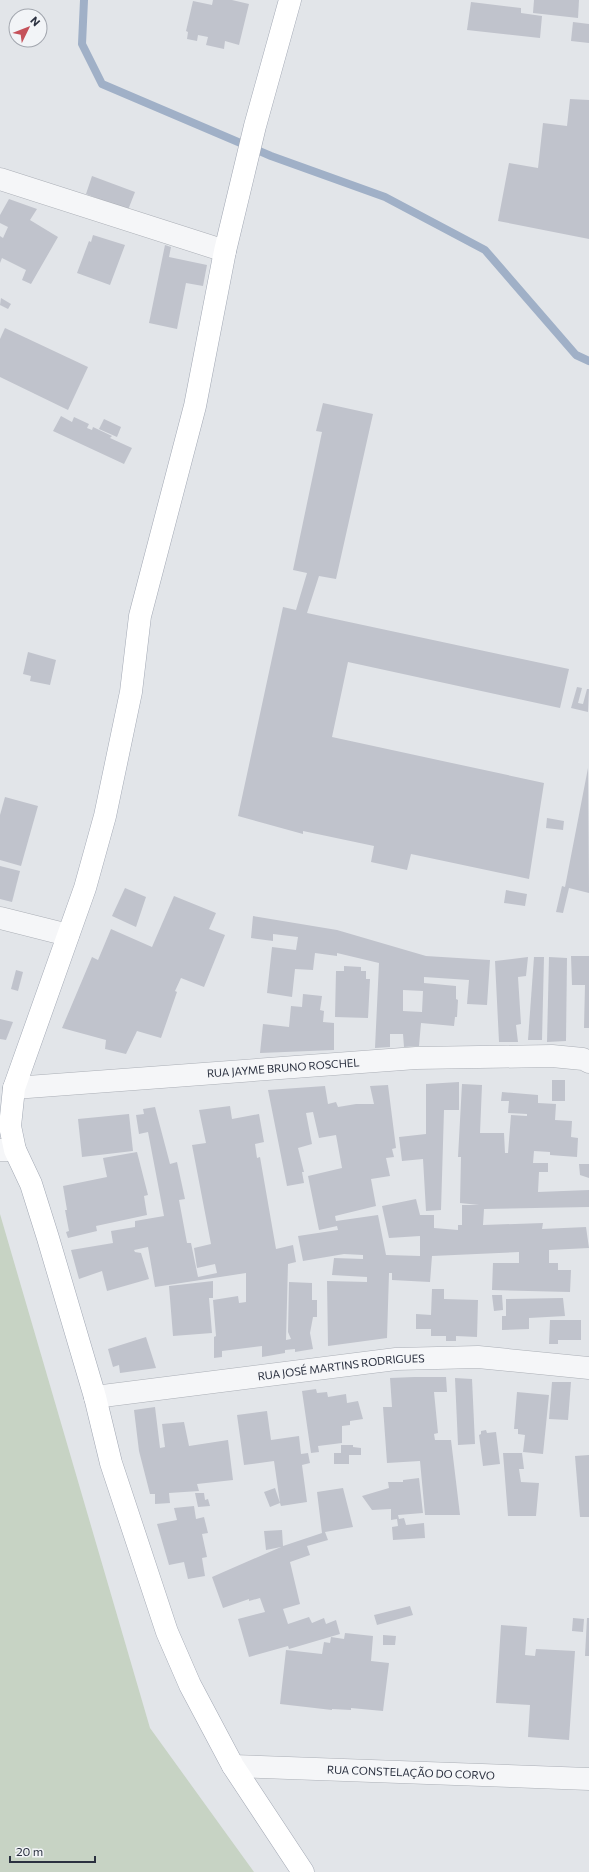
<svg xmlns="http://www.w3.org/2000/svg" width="589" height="1872" viewBox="0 0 589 1872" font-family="Commissioner,sans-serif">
<rect width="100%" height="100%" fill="#e2e5e9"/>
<!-- green -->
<path fill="#c7d3c4" d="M0 1214 150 1728 254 1872H0Z"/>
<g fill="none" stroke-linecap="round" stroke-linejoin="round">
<!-- stream -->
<path stroke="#a0b0c7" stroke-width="8" d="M84 0 82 44 102 84 271 156 385 197 485 250 576 355 589 361"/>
</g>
<!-- building -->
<g fill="#c0c3cc" fill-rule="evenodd">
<path d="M213 0H232L249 4 239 45 225 41 224 49 206 45 208 37 198 35 197 41 187 39 188 32 186 31 193 1 212 5Z"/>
<path d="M534 0H579L578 18 533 13Z"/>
<path d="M471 2 521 8V13L542 16 540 38 467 30Z"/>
<path d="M573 22 589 24V43L571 41Z"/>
<path d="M570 99 589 100V239L498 221 509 163 538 168 543 123 567 126Z"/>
<path d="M92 176 135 192 128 210 86 194Z"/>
<path d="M9 199 37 209 30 220 58 237 31 284 22 280 26 270 2 258 0 263V236L3 238 8 227 0 223V215Z"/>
<path d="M93 235 125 245 110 285 77 273 89 241 91 242Z"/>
<path d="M165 245 171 247 169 257 207 265 203 286 186 283 177 329 149 323Z"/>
<path d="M1 298 11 304 8 309 0 305Z"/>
<path d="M5 328 88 367 68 410 0 377V339Z"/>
<path d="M323 403 373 414 336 579 319 576 307 613 569 669 560 708 348 662 332 737 544 783 529 879 411 854 407 870 371 862 374 846 303 831V834L238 816 283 607 296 610 307 573 293 570 322 432 316 431Z"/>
<path d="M61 416 72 422 74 417 89 424 87 428 92 430 93 427 112 436 110 438 132 448 124 464 53 431Z"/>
<path d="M104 419 121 427 117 437 99 429Z"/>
<path d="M28 652 56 660 50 685 30 681 31 676 23 674Z"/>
<path d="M577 687 582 688 578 703 583 704 587 689H589L588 712 571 708Z"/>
<path d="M588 768 589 893 569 888 563 913 556 912 562 886 565 887Z"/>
<path d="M5 797 38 806 21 866 0 860V815Z"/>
<path d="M547 818 564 821 563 830 546 828Z"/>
<path d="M0 866 20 871 12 902 0 899Z"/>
<path d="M125 888 146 897 136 927 112 916Z"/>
<path d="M506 890 527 894 525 906 504 903Z"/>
<path d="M174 896 216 913 209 929 225 935 204 987 181 978 175 991 177 992 161 1038 137 1031 126 1054 105 1049 106 1040 62 1028 92 957 98 960 111 929 152 947Z"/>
<path d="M253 916 337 930 426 956 490 960 487 1005 467 1004 469 980 424 977V983L456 986V999L458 1000 457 1017H455L454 1026 421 1023 419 1046 404 1047 403 1034H390V1047L375 1048 379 963 337 953V956L315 953 313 970 295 969 292 997 267 993 272 947 296 950 298 937 273 934V941L251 938ZM403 990 423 991 422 1012 403 1011Z"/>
<path d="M571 956H589V1028H584L585 985H572Z"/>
<path d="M528 957 526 976 518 977 521 1024 516 1025 518 1042H499L495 961Z"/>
<path d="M534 957H544L542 1040H528Z"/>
<path d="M549 957 567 958 566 1041 547 1042Z"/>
<path d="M344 966 361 967V971H366V979H370L368 1018 335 1017 336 971H344Z"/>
<path d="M16 970 23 972 18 991 11 989Z"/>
<path d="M303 994 322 996 320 1010 324 1011 323 1022 334 1023V1050L260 1053 263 1024 289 1027 291 1006 302 1007Z"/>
<path d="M0 1019 13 1022 6 1040 0 1039Z"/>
<rect x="552" y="1080" width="13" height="21"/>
<path d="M459 1082V1110H444L441 1210 426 1211 423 1159 402 1161 399 1137 426 1134V1084Z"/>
<path d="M462 1084 482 1085 480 1133H504L505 1153H508L511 1115 527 1116V1114L508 1113 509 1101H501L502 1092 538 1095V1103L556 1104 555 1120 572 1121 571 1137 578 1138 577 1157 550 1155V1152L534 1151 533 1163H548V1172H539L538 1192 589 1190V1207L484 1209 483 1225 543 1223 542 1229 586 1227 589 1248 549 1250V1263H558V1270H571L570 1292 492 1290 493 1263H519V1252L432 1256 430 1282 392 1280V1273H389L387 1338 328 1346 327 1281 367 1282V1277L332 1275 334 1258 363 1259V1255L344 1254 303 1261 298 1236 338 1230 337 1226 319 1230 308 1176 342 1168 336 1135 319 1138 313 1112 306 1113 312 1144 298 1148 304 1172H302L304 1183 287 1186 268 1090 325 1086 328 1104 336 1102 338 1107 356 1104H374L370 1086 388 1085 396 1148 392 1149 394 1157 386 1158 390 1176 371 1179 376 1206 335 1216 336 1221 378 1215 386 1255 420 1256V1236L389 1238 382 1206 416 1199 420 1215H434V1228L458 1230V1225H462V1205H479L460 1203 461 1157H458Z"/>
<path d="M230 1106 232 1119 259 1114 264 1142 255 1144 257 1158 260 1157 276 1249 293 1245 296 1262 288 1264 286 1340 291 1339 288 1332 289 1282 312 1283V1300H317V1317H313L310 1333 313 1349 295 1352V1349L285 1350V1353L262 1357V1346L222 1351V1357L214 1358V1337L216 1336 213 1300 238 1296 239 1303 246 1302V1273L155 1287 148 1247 134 1250 135 1252 141 1253 149 1279 107 1291 102 1271 79 1279 71 1250 113 1243 111 1231 135 1227V1221L164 1216 148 1132 139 1134 136 1115 144 1114 143 1109 155 1107 170 1164 177 1162 185 1199 179 1200 187 1243H191L198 1277 217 1273 215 1264 197 1268 194 1248 211 1244 192 1145 206 1143 199 1110Z"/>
<path d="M129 1114 133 1151 82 1157 78 1119Z"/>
<path d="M137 1152 148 1195 144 1196 147 1215 96 1226 97 1231 68 1238 66 1232 69 1231 65 1210H67L63 1186 107 1177 103 1158Z"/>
<path d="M579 1164H589V1178L580 1175Z"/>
<path d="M213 1281V1298H209L212 1333 173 1336 169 1286Z"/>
<path d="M432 1289H444V1299L478 1300 477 1337 456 1336V1341H446V1336H431V1329H416V1314L431 1315Z"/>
<path d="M492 1295H502L503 1310 494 1311Z"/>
<path d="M563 1298 565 1316 529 1318V1329L502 1330V1316H506V1299Z"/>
<path d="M550 1320H581V1340H558V1344H549Z"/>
<path d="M146 1337 156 1368 120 1373 119 1365 113 1367 108 1349Z"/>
<path d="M414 1377H446L447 1392H434L438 1433 434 1434 435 1440H451L460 1515H425L420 1461 387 1463 383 1407H392L390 1378Z"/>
<path d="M455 1378 472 1379 475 1444 458 1445Z"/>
<path d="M552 1382H571L568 1420 549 1419Z"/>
<path d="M316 1389 317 1393 327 1392 328 1397 346 1394 347 1403 358 1401 363 1419 350 1421V1425L342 1426V1443L318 1446 319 1452 311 1453 302 1391Z"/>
<path d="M517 1392 549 1395 543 1454 523 1452 525 1435 518 1434V1429H514Z"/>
<path d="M155 1407 160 1448 165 1447 162 1424 184 1422 189 1446 228 1440 233 1480 197 1484 199 1491 169 1493 170 1503 155 1504V1494H150L139 1451 134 1410Z"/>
<path d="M267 1411 271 1440 299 1436 301 1454 308 1453 310 1463 302 1465 307 1502 281 1506 280 1503 270 1507 264 1492 275 1488 280 1503 274 1461 244 1465 237 1415Z"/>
<path d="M486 1430 487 1433 496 1432 500 1464 483 1466 479 1435 481 1434V1431Z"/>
<path d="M341 1445H353V1447L361 1448V1455H349V1464H334V1453H341Z"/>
<path d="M503 1453H522L524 1469H519L521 1482 539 1483 536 1516H508Z"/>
<path d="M589 1455V1517H580L575 1456Z"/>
<path d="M419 1478 423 1513 398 1515 399 1519 404 1518 406 1525 424 1523 425 1538 393 1540 392 1527 398 1526 397 1519 391 1520V1509L372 1510 362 1496 389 1488 388 1482H403V1480Z"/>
<path d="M343 1488 353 1527 325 1532 328 1540 307 1546 310 1555 290 1562 300 1604 283 1609 288 1624 309 1617 312 1623 324 1618 326 1624 336 1620 340 1634 289 1649 288 1646 249 1657 238 1619 265 1612 260 1598 249 1601V1599L223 1608 212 1577 281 1547 266 1550 264 1531 282 1530 283 1546 322 1533 317 1492Z"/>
<path d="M195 1493H204L205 1500 208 1499 210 1506 198 1507Z"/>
<path d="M194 1506 196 1519 204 1517 208 1533 202 1534 207 1557 202 1558 205 1576 188 1579 184 1562 169 1565 157 1524 177 1520 174 1508Z"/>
<path d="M410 1606 413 1615 377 1625 374 1615Z"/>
<path d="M573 1618 584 1619 583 1632 572 1631Z"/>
<path d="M587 1618H589V1656H585Z"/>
<path d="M501 1625 527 1627 525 1655 535 1656 536 1649 575 1651 569 1740 528 1737 530 1705 496 1703Z"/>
<path d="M345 1633 373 1636 371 1661 389 1663 383 1711 351 1708V1710L332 1709V1710L280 1704 286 1650 322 1654 324 1642 330 1643 331 1637 344 1639Z"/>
<path d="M383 1635 396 1636 395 1645H383Z"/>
</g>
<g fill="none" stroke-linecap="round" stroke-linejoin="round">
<!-- minor casing -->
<g stroke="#abafb6" stroke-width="23">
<g id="minor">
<path d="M0 179 225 251"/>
<path d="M0 918 68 935"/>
<path id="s1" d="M14 1088 416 1058 552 1056 583 1059 589 1062"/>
<path d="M0 1150H15"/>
<path id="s2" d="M95 1397 396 1359 478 1357 589 1368"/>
<path id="s3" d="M233 1766 589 1779"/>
</g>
</g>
<!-- major casing -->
<g stroke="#a2a8b4" stroke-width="23">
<path id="major" d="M290 0 255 126 225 251 195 406 140 616 131 692 105 816 85 888 14 1088 10 1126 15 1150 31 1184 48 1238 95 1397 111 1463 167 1632 190 1685 233 1766 303 1872"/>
</g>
<!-- minor -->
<use href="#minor" stroke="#f5f6f8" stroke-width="22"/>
<!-- major -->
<use href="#major" stroke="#fff" stroke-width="22"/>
</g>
<g text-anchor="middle" stroke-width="3.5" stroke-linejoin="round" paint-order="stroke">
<!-- street labels -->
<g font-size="11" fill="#2b3140" stroke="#f2f4f7">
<text dy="4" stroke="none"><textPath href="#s1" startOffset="270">RUA JAYME BRUNO ROSCHEL</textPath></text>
<text dy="4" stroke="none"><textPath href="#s2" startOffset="248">RUA JOSÉ MARTINS RODRIGUES</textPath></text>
<text dy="4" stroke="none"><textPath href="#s3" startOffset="178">RUA CONSTELAÇÃO DO CORVO</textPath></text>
</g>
</g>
<!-- north arrow -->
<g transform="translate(28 28) rotate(47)"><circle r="19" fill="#f2f4f7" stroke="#a2a6ae"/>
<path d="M0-3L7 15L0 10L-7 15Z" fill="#c5515a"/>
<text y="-6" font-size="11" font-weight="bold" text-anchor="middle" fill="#2b3140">N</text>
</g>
<!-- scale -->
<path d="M10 1856v6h85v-6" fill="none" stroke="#2b3140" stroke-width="2"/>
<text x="16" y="1856" font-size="12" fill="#2b3140" stroke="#f2f4f7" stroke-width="3" paint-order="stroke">20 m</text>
</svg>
